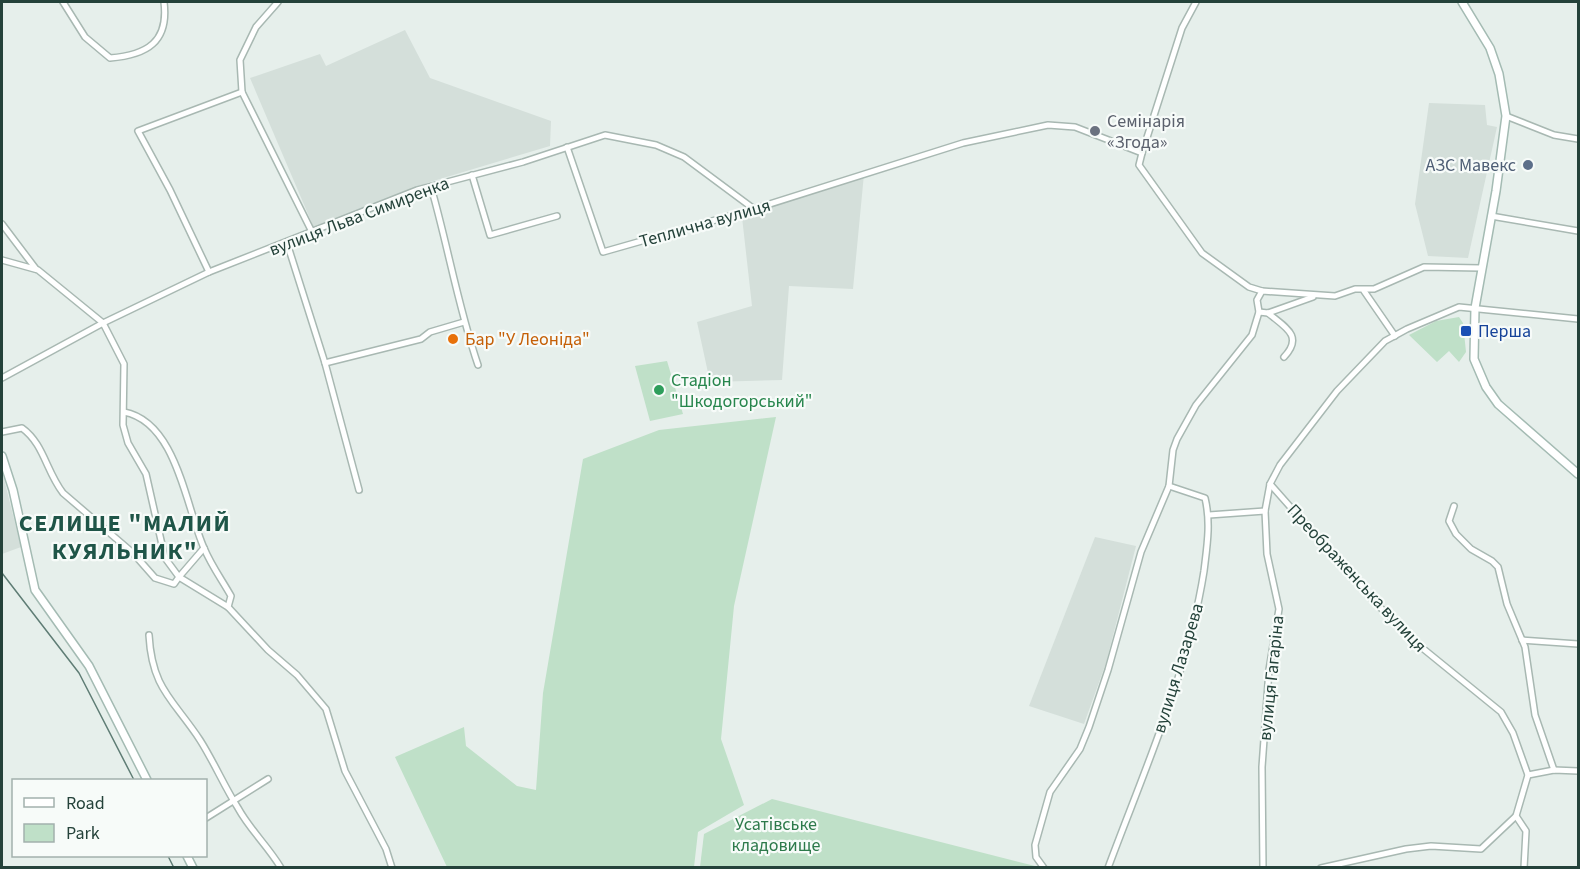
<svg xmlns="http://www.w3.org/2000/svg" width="1580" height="869" viewBox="0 0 1580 869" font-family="'Source Sans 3',sans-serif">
<rect width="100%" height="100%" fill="#e6efeb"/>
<!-- built -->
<g fill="#d4dfda">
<path d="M405 30 430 78 551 121 550 146 430 182 314 228 250 78 320 54 326 66Z"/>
<path d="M1429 103 1485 105 1487 125 1497 127 1468 258 1428 256 1415 204Z"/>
<path d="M864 174 853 289 789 286 782 380 710 382 697 322 752 306 742 217Z"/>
<path d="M2 471 21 547 2 554Z"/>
<path d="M1095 537 1136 546 1106 663 1084 724 1029 706Z"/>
</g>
<!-- green -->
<g fill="#bfe0c8">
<path d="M1459 317 1463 323 1466 352 1459 362 1449 351 1437 362 1409 335 1436 321Z"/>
<path d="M667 361 683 414 650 421 635 366Z"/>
<path d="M776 417 734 606 721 739 744 805 698 832 694 867H447L395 757 464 727 466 746 517 786 536 790 543 693 583 459 659 430Z"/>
<path d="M772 799 1039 867H700L704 834Z"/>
</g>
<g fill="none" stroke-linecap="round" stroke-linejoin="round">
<!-- street casing -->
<g stroke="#a8b8b2" stroke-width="8">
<g id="street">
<path d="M63 2 85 37 110 58C147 55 169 42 164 2"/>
<path d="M278 2 256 27 240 60 242 92 312 232"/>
<path d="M1506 116 1554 135 1578 139"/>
<path d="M567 147 603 252 754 209 963 143 1048 125 1075 127 1142 153 1182 28 1196 2"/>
<path d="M1142 153 1139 165 1202 253 1249 287 1262 291"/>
<path d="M472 175 490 235 557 216"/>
<path d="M431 187C448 246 458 307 478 365"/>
<path d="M1491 216 1578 231"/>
<path d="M2 224 36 269"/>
<path d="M287 243 325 363 359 490"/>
<path d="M2 260 38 270 103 323 124 364 123 425 128 443 146 474 165 558 179 577 204 548"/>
<path d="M209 272 170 190 138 131 242 92"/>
<path d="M1364 291 1395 336"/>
<path d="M1259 312 1268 313 1313 297"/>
<path d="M1268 313C1285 327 1304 336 1284 357"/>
<path d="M325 363 421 339 430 332 464 322"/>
<path d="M2 378 103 323 209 272 417 190 523 162 605 135 656 145 684 157 754 209"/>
<path d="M124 412C177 422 186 508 204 548 211 565 222 580 231 596L228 607 268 650 297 675 326 709 345 771 386 849 392 868"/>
<path d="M2 432 22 428C44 444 46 471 63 493L133 553 155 578 174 584 179 577 228 607"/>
<path d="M1270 484 1371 598 1410 638 1501 712 1513 733 1528 775 1516 816 1526 831 1524 868"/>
<path d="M1454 506 1449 521 1456 534 1471 549 1492 561 1498 567 1507 604 1525 647 1535 715 1554 770"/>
<path d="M1209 515 1265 511"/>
<path d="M149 635C152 689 173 699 200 740 214 762 224 786 238 808 250 830 268 846 281 868"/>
<path d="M1522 640 1578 644"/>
<path d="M1528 775 1554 770 1578 771"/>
<path d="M206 818 268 779"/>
<path d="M1044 868 1036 857 1035 845 1050 792 1080 749 1089 727 1108 670 1141 552 1169 486 1173 450 1177 439 1196 405 1252 335 1259 312 1257 300 1262 291 1335 296 1355 289H1374L1424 267 1481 268"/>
<path d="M1108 868C1144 771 1188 673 1204 571 1207 546 1211 523 1205 498L1169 486"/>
<path d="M1263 868 1262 767 1269 670 1279 609 1267 554 1265 511 1270 484 1280 465 1337 391 1385 341 1407 329 1459 307 1578 319"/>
<path d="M1321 868 1406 849 1431 846 1481 849 1516 816"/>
</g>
</g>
<!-- secondary casing -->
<g stroke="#a4bbb3" stroke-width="10">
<g id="secondary">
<path d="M1462 2 1490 48 1499 74 1506 116 1496 191 1475 308 1474 359 1486 387 1498 404 1578 474"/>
<path d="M2 456 13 490 35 590 89 666 147 780"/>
<path d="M187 856 193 868"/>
</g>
</g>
<!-- street -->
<use href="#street" stroke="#fff" stroke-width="5"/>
<!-- secondary -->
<use href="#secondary" stroke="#fff" stroke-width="7"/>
<!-- tram -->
<g stroke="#5f7d75" stroke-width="1.5">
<path d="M2 573 79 673 134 780"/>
<path d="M168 856 174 868"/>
</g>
</g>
<!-- markers -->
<circle fill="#6b7280" stroke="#f7fbf9" stroke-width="2" cx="1095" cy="131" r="6"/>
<circle fill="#5c6f8a" stroke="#f7fbf9" stroke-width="2" cx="1528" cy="165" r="6"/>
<rect fill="#1a4fb4" stroke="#f7fbf9" stroke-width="2" x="1460" y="325" width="12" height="12" rx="3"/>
<circle fill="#e8710a" stroke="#f7fbf9" stroke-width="2" cx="453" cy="339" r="6"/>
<circle fill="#2e9e5b" stroke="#f7fbf9" stroke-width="2" cx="659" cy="390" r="6"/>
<g text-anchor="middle" stroke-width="4.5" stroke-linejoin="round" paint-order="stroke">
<!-- worship labels -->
<g font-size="18" fill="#5b616d" stroke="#f7fbf9" text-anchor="start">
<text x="1107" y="127">Семінарія<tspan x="1107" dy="21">«Згода»</tspan></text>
</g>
<!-- service labels -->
<g font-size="18" fill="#4e5e75" stroke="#f7fbf9" text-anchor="end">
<text x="1516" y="171">АЗС Мавекс</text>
</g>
<!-- street labels -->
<g font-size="18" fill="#24423a" stroke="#f7fbf9">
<text transform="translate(359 216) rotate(-21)" y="6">вулиця Льва Симиренка</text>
<text transform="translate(705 223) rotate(-16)" y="6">Теплична вулиця</text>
<text transform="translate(1357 578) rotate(47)" y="6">Преображенська вулиця</text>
<text transform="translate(1178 668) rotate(-73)" y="6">вулиця Лазарева</text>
<text transform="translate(1271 678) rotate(-84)" y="6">вулиця Гагаріна</text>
</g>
<!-- transit labels -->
<g font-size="18" fill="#164399" stroke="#f7fbf9" text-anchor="start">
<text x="1478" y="337">Перша</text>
</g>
<!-- food labels -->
<g font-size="18" fill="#c56008" stroke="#f7fbf9" text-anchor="start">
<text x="465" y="345">Бар "У Леоніда"</text>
</g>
<!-- leisure labels -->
<g font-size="18" fill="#27864d" stroke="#f7fbf9" text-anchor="start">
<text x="671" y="386">Стадіон<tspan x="671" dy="21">"Шкодогорський"</tspan></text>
</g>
<!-- park labels -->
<g font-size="18" fill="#2d7a4b" stroke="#f7fbf9">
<text x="776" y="830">Усатівське<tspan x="776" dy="21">кладовище</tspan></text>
</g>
<!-- district labels -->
<g font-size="24" font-weight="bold" letter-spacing="1.5" fill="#1f5548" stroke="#f7fbf9">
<text x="125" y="531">СЕЛИЩЕ "МАЛИЙ<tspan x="125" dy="28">КУЯЛЬНИК"</tspan></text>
</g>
</g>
<!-- border -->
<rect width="1580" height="869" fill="none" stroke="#24423a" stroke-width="6"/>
<!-- legend -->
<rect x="12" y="779" width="195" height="78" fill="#f7fbf9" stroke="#a3b1ad" stroke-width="1.5"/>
<rect x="24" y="798" width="30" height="9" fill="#ffffff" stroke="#a3b1ad" stroke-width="1.5"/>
<text x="66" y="809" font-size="18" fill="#24423a">Road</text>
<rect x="24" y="824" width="30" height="18" fill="#bfe0c8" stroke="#a3b1ad" stroke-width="1.5"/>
<text x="66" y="839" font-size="18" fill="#24423a">Park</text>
</svg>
